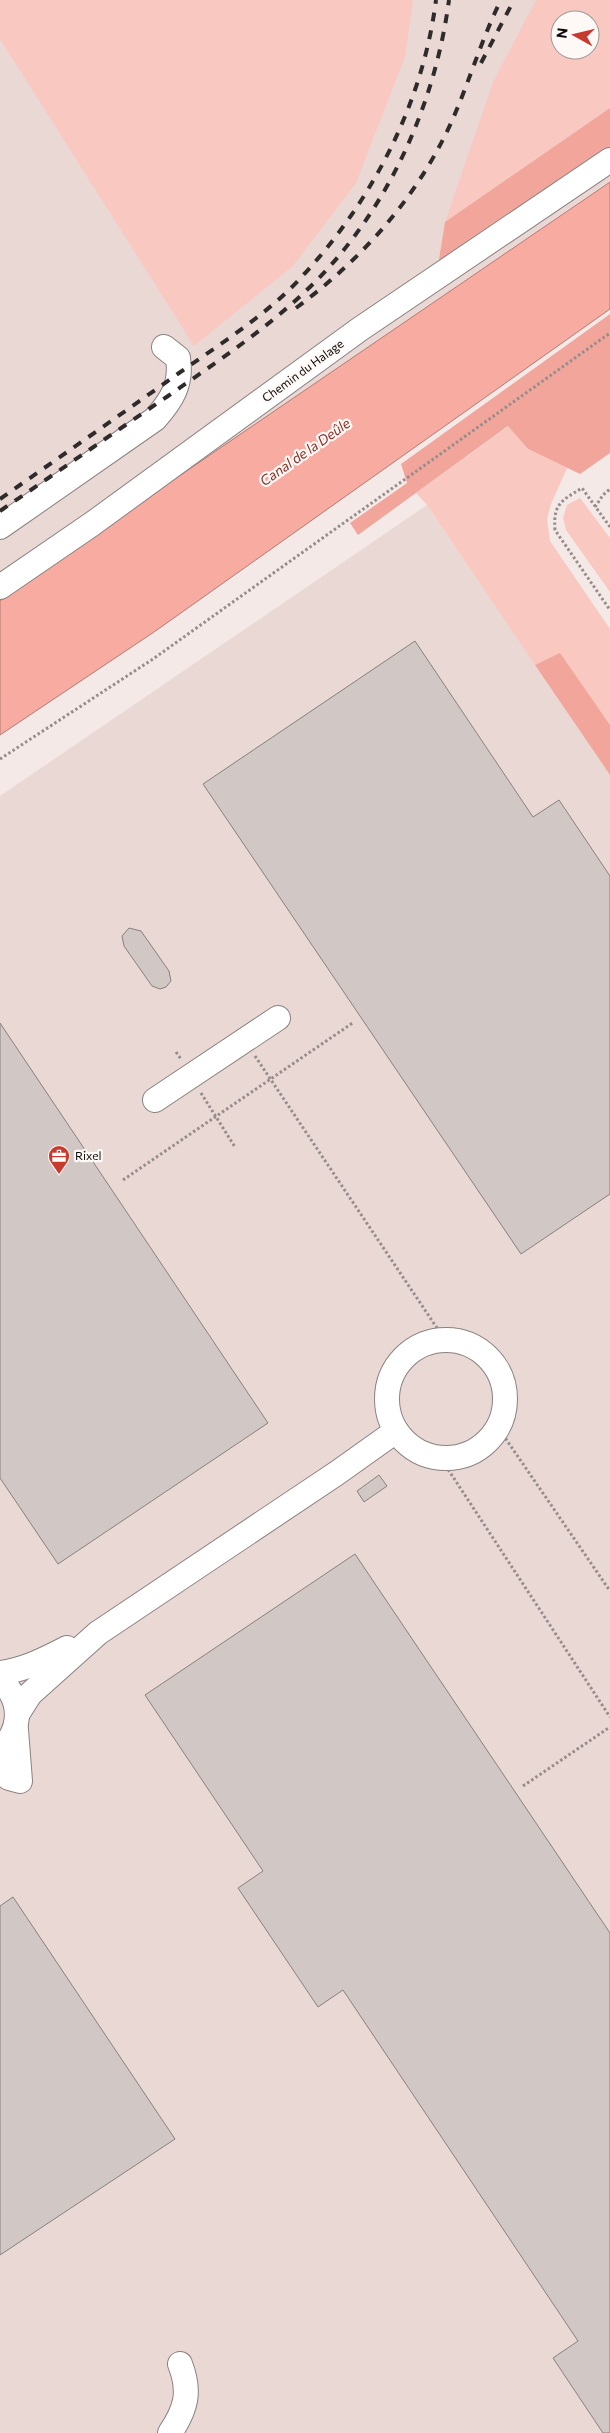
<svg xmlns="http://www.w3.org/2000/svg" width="610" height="2433" viewBox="0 0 610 2433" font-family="Commissioner,sans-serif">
<rect width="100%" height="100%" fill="#f4e9e7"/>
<!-- built -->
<g fill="#ead8d5" fill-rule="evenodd">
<path d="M0 0H610V181L0 601ZM560 20H590V50H560Z"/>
<path d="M427 505 610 775V2433H0V796Z"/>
</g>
<!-- green -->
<g fill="#f9c9c1" fill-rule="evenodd">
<path d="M0 0H413L405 57 356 183 293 266 194 346 0 39Z"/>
<path d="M536 0H610V108L445 222 493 82ZM560 20H590V50H560Z"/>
<path d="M509 426 528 449 567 468 551 504 547 519 550 541 610 629V725L560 654 535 665 427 505 416 493Z"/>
<path d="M580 498 610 538V592L566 530 563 518 567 505Z"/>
</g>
<!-- forest -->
<g fill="#f2a59a">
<path d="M610 108V148L438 266 445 222Z"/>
<path d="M610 314V453L580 474 528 449 508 426 358 535 350 523 407 483 401 464Z"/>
<path d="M560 653 610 725V775L535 665Z"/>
</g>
<!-- water -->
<path fill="#f8aba0" stroke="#b27b73" d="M610 182V309L154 632 0 735V601L166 485Z"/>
<!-- building -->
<g fill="#d1c7c5" stroke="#89807e">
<path d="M415 641 533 817 559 800 610 876V1194L521 1254 203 784Z"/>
<path d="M129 928 141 931 169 971 171 981 166 987 160 989 152 986 124 946 122 936Z"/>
<path d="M0 1023 268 1423 58 1564 0 1478Z"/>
<path d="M379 1475 387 1486 364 1502 357 1491Z"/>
<path d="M355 1554 610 1933V2433H603L553 2358 578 2341 343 1990 318 2007 238 1888 263 1871 145 1695Z"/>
<path d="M13 1897 175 2139 0 2255V1906Z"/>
</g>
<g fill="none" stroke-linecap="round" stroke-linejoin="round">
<!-- minor casing -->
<g stroke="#8b8180" stroke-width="26">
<g id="minor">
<path d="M0 527 155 419C172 400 182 384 178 358L164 347"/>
<path d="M0 587 92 524 360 329 610 160"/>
<path d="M155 1100 278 1018"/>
<circle cx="446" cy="1399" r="59"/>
<path d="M0 1673C25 1670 45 1659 67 1648"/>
<path d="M0 1679C23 1701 22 1729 0 1751"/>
<path d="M18 1713 30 1694 98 1633 337 1473 396 1431"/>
<path d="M0 1771 9 1778 20 1781 16 1730"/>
<path d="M170 2433C186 2409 191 2392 180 2364"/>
</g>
</g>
<!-- path -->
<g stroke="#958d8c" stroke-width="3" stroke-dasharray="2.5 2.5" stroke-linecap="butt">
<path d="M595 507 603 495 610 489"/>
<path d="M610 527 582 488C561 501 553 504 555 530L610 610"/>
<path d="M0 759 153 659 610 333"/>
<path d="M176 1052 181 1059"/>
<path d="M255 1056 445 1340"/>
<path d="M201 1093 235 1147"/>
<path d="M123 1180 354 1022"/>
<path d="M497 1426 610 1591"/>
<path d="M440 1457 610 1717"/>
<path d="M523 1786 610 1727"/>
</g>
<!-- minor -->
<use href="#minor" stroke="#fff" stroke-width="24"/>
<!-- rail -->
<g stroke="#2f2b2a" stroke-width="4" stroke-dasharray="9 9" stroke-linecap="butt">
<path d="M481 63 514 0"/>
<path d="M296 308C362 259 416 199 451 123 469 83 481 40 501 0"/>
<path d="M0 499C60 457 120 415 179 373 216 347 255 322 288 291 366 213 422 110 436 0"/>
<path d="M0 511C56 473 112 434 168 396 218 361 268 328 312 285 388 210 435 105 449 0"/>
</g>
</g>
<!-- icons -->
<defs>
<g id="office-pin" transform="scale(1.125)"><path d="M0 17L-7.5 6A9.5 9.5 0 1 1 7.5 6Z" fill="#c73a2e" stroke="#fef8f6"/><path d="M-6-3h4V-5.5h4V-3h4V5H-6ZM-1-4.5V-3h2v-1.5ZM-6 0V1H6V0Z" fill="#fff"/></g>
</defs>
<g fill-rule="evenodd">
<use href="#office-pin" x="59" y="1156"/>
</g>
<g text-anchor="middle" stroke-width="4.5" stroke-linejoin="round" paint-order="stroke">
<!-- street labels -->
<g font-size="12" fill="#0e0b0a" stroke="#fef8f6">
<text transform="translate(303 371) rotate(-36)" y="4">Chemin du Halage</text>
</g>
<!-- poi labels -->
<g font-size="12" fill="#0e0b0a" stroke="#fef8f6" text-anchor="start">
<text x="75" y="1160">Rixel</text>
</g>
<!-- water labels -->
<g font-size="14" font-style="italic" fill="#883027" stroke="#fef8f6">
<text transform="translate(305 452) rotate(-35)" y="5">Canal de la Deûle</text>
</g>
</g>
<!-- north arrow -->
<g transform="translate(575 35) rotate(278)"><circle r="24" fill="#fef8f6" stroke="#9e9998"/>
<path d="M0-4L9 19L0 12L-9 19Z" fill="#c73a2e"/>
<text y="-8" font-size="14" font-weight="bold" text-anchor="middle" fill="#0e0b0a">N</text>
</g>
</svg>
